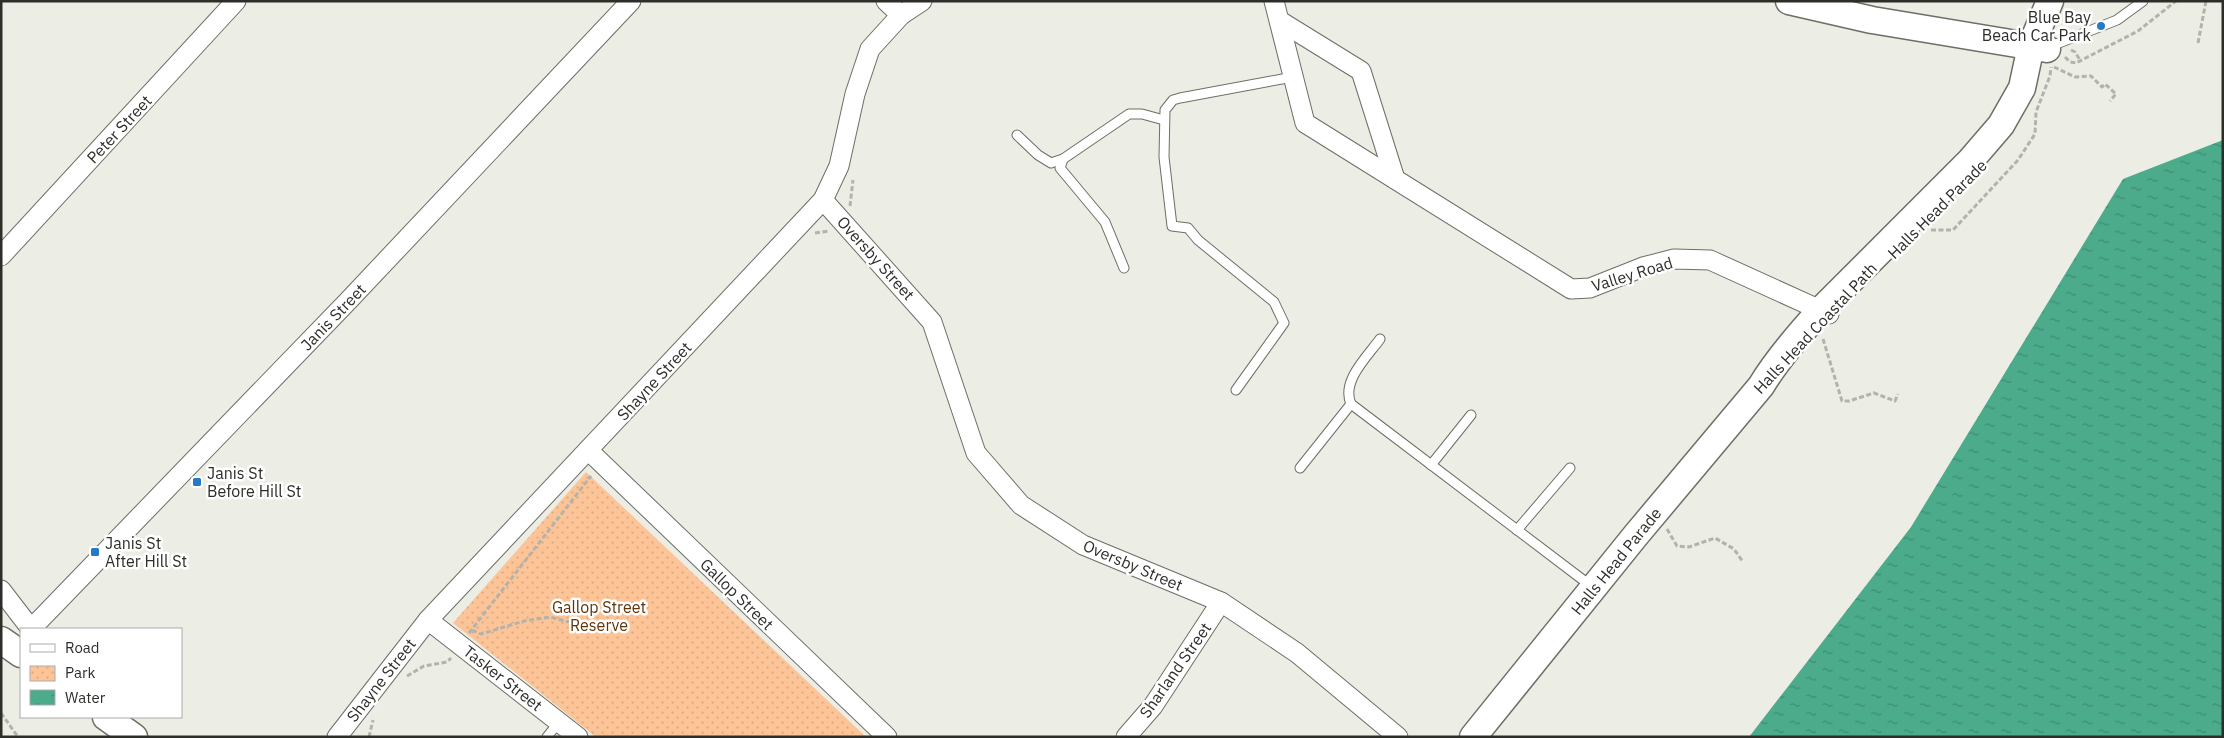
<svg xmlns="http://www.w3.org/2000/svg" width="2224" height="738" viewBox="0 0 2224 738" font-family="'IBM Plex Sans',sans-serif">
<defs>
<pattern id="park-dots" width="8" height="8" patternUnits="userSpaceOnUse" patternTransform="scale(1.25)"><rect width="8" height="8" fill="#fdc497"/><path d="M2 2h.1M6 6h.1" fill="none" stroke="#d9a982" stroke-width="1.8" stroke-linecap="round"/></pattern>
<pattern id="water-ripples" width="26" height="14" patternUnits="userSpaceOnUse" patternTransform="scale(1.25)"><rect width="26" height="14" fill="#4bab8b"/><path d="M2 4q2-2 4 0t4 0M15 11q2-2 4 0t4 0" fill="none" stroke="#3f8c72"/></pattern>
</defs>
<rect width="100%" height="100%" fill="#ecede4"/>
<!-- park -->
<path fill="url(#park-dots)" d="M586 472 866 737H596L453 623Z"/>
<!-- water -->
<path fill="url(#water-ripples)" d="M2223 140V737H1749L1911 527 2123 179Z"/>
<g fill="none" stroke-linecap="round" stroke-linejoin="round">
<!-- lane casing -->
<g stroke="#6d6e66" stroke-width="11">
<g id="lane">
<path d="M2049 47 2117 20 2143 1"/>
<path d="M1017 135 1038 155 1051 163 1063 159"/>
<path d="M1124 268 1105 222 1060 168 1063 159 1129 114H1142L1164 120"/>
<path d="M1380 339C1367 357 1341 381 1351 404L1591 586"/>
<path d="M1236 390 1284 323 1274 302 1198 240 1188 228 1172 226 1164 157 1165 110 1173 100 1180 98 1293 77"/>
<path d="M1431 465 1471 415"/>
<path d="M1300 468 1351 404"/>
<path d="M1517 530 1570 468"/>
<path d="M547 737 559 722"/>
</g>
</g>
<!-- street casing -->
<g stroke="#6d6e66" stroke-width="21">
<g id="street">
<path d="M886 1 901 15"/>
<path d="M1274 1 1305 123 1571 289 1590 288 1643 267 1674 259 1710 260 1829 314"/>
<path d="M1280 21 1361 71 1395 179"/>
<path d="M823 200 932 322 976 453 1021 505 1083 545 1221 602 1297 653 1398 737"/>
<path d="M1 256 236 1"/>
<path d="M588 450 887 737"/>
<path d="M1 590 31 629 349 300 631 1"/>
<path d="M428 620 578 737"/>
<path d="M337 737 428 620 823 200 839 166 855 94 870 49 901 15 922 1"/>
<path d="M1126 737 1153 706 1221 602"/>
</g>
</g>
<!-- secondary casing -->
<g stroke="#6d6e66" stroke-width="29">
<g id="secondary">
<path d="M1789 1 1872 20 2047 49"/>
<path d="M1 640 21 654"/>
<path d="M106 717 134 737"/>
<path d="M1473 737 1636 535 1761 386C1778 358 1799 334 1821 310L1970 161 2001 125 2022 88 2031 46 2050 1"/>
</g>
</g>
<!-- path -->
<g stroke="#b2b3ac" stroke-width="3" stroke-dasharray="5 2.5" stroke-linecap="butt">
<path d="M2198 43 2206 1"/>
<path d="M2071 50 2075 52 2080 60"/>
<path d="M2065 57 2070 62 2076 63 2138 31 2176 1"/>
<path d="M2054 67 2075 77 2091 76 2102 87 2105 84 2116 94 2110 101"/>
<path d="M850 206 853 180"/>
<path d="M1931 230H1953L2018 160 2035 134 2036 112 2050 76 2051 67"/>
<path d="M815 233 829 231"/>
<path d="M1823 339 1842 401H1849L1874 393 1895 401 1898 394"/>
<path d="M1667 529 1677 546 1689 547 1715 538 1734 549 1743 562"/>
<path d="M472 630 481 634 524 621 550 617 569 622"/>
<path d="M469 633 591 476"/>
<path d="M407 676 424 666 447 662 451 658"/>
<path d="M1 713 18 737"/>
<path d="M369 737 373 720"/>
</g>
<!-- lane -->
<use href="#lane" stroke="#fff" stroke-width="9"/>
<!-- street -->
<use href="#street" stroke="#fff" stroke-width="19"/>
<!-- secondary -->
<use href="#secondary" stroke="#fff" stroke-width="26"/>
</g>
<!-- markers -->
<g fill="#257ac8" stroke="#fff" stroke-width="2">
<circle cx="2101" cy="26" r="5"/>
<rect x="192" y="477" width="10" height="10" rx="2.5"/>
<rect x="90" y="547" width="10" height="10" rx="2.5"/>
</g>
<g text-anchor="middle" stroke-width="5" stroke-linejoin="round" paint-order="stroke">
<!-- poi labels -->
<g font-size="16" fill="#2d2e2a" stroke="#fff" text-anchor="start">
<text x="2091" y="23" text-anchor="end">Blue Bay<tspan x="2091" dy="18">Beach Car Park</tspan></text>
<text x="207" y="479">Janis St<tspan x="207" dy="18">Before Hill St</tspan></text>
<text x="105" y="549">Janis St<tspan x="105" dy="18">After Hill St</tspan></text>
</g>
<!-- street labels -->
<g font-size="16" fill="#2d2e2a" stroke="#fff">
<text transform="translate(119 129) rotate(-47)" y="6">Peter Street</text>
<text transform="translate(1937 209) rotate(-45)" y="6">Halls Head Parade</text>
<text transform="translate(876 258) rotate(48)" y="6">Oversby Street</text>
<text transform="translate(1632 274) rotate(-17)" y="6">Valley Road</text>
<text transform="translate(333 317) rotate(-46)" y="6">Janis Street</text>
<text transform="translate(1815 328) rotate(-47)" y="6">Halls Head Coastal Path</text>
<text transform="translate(654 381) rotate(-47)" y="6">Shayne Street</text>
<text transform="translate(1616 561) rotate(-51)" y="6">Halls Head Parade</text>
<text transform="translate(1133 565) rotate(23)" y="6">Oversby Street</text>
<text transform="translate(737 594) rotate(44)" y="6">Gallop Street</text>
<text transform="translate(1175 670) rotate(-55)" y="6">Sharland Street</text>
<text transform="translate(503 678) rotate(38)" y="6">Tasker Street</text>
<text transform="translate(381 680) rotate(-52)" y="6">Shayne Street</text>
</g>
<!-- park labels -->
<g font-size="16" fill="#60350c" stroke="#fff">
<text x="599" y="613">Gallop Street<tspan x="599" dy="18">Reserve</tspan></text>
</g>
</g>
<!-- border -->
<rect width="2224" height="738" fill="none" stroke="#2d2e2a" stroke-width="5"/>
<!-- legend -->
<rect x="20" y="628" width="162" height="90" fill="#ffffff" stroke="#ababaa"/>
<rect x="30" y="644" width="25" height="8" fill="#ffffff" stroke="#ababaa"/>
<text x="65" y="653" font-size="15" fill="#2d2e2a">Road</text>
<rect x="30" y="666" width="25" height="15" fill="url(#park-dots)" stroke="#ababaa"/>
<text x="65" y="678" font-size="15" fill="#2d2e2a">Park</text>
<rect x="30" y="690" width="25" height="15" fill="url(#water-ripples)" stroke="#ababaa"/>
<text x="65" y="703" font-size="15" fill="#2d2e2a">Water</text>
</svg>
